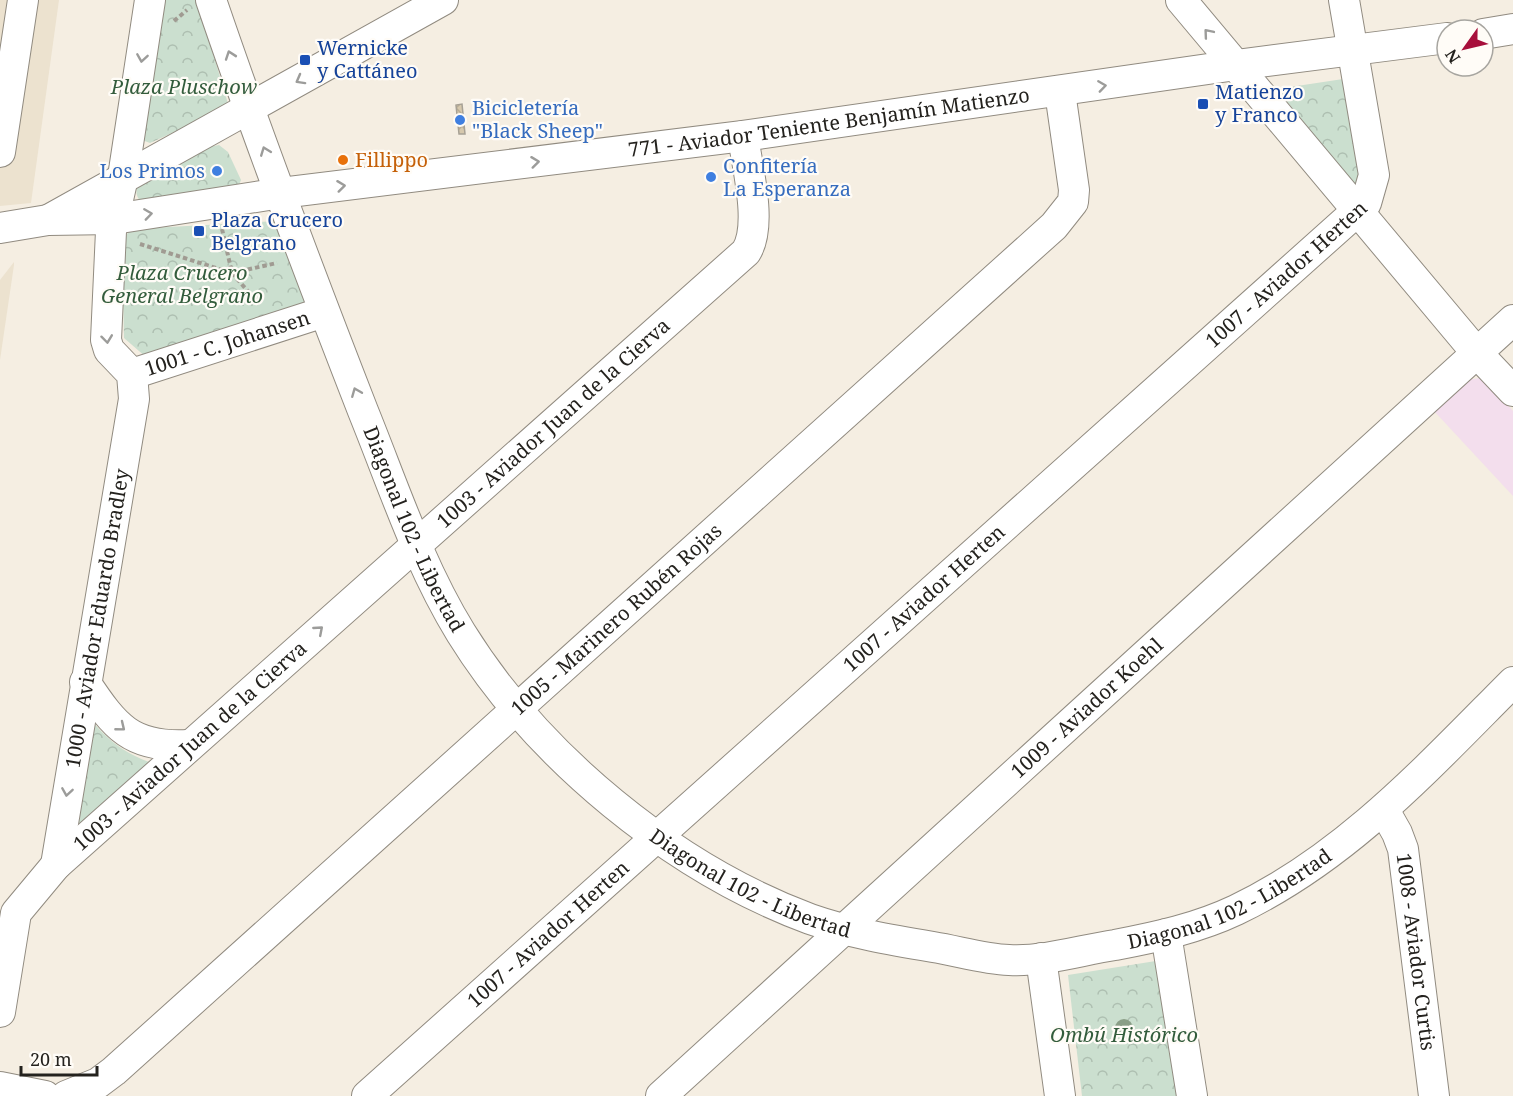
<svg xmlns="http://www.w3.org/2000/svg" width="1513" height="1096" viewBox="0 0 1513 1096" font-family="'Noto Serif',serif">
<defs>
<pattern id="forest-crowns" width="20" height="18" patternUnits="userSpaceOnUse" patternTransform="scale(1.5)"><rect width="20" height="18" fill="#cbdfcf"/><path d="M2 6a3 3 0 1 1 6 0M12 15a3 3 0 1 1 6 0" fill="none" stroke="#aebfb1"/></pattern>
<pattern id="building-cross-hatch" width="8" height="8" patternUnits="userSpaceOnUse" patternTransform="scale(1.5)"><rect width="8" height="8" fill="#d6c8ad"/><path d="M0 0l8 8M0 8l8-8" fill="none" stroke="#b8ac94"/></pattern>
</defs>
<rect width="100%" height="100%" fill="#f5eee2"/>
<!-- commercial -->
<path fill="#f3deed" d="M1479 378 1485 381 1513 411V496L1434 411 1468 380Z"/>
<!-- built -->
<g fill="#ece2cf">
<path d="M0 0H59L31 203 0 206Z"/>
<path d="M14 262V265L0 360V280Z"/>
</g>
<!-- forest -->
<g fill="url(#forest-crowns)">
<path d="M158 0H197L229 107 150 143 142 140Z"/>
<path d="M1343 79 1363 174 1357 190 1277 89Z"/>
<path d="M219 145 228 152 241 180 238 188 143 205C136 197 134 191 140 182L203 148Z"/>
<path d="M277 221 312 300 147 358 124 338 122 239 132 229Z"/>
<path d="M92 721C110 742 126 754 152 763L69 840Z"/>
<path d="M1162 960 1181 1096H1082L1068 975Z"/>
</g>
<!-- building -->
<path fill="url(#building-cross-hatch)" stroke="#a7a195" stroke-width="1.5" d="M462 104 465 134H459L456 105Z"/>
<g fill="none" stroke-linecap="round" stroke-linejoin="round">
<!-- minor casing -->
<g stroke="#918b80" stroke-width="32">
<g id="minor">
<path id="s1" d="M211 0C258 138 310 275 363 411 393 485 419 565 461 633 538 757 673 868 810 919 850 933 891 940 933 947 958 951 984 959 1009 960 1044 962 1081 950 1115 945 1157 937 1198 928 1236 910 1347 857 1428 767 1513 682"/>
<path d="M1181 0 1476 352 1513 391"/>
<path d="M1483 34 1513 29"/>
<path d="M0 152 23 0"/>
<path d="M50 219 443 0"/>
<path id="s2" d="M0 228 48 220 114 219 281 193 743 136 1236 65 1447 38"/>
<path id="s3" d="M132 374 324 312"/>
<path d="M85 682C115 727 131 748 188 745"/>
<path id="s4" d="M1384 810 1397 833 1403 849 1434 1096"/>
<path id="s5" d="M56 865 134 399 132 374 109 350 106 340 111 231 123 177 150 0"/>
<path d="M1166 934 1192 1096"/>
<path d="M1041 958 1060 1096"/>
<path id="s6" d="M0 1012 16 913 56 865 746 252C763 225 747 167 743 136"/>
<path d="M0 1087 45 1096"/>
<path id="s7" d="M66 1096 98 1083 114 1071 1054 226 1073 202 1074 190 1060 92"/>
<path id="s8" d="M367 1096 1366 203 1374 175 1344 0"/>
<path id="s9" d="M661 1096 1513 320"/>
</g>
</g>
<!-- path -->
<g stroke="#a09b92" stroke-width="4" stroke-dasharray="4.5 3" stroke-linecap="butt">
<path d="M174 21 187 10"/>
<path d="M222 229 232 273 259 304"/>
<path d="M140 244 232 273 277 263"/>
</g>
<!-- minor -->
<use href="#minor" stroke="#fff" stroke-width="30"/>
</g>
<!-- trees -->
<circle fill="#8a9e87" cx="1124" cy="1028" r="9"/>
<!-- one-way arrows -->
<defs><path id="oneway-chevron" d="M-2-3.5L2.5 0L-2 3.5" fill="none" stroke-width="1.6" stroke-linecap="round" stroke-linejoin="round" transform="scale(1.5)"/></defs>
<g stroke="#9c9c9a">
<use href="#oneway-chevron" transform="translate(1208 33) rotate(-130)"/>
<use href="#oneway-chevron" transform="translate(230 55) rotate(-109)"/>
<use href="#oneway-chevron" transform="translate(142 58) rotate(99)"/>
<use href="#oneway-chevron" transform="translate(300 80) rotate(151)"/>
<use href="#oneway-chevron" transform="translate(1102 86) rotate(-8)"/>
<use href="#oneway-chevron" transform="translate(265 151) rotate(-111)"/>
<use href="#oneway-chevron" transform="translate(535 162) rotate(-7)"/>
<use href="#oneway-chevron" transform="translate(341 186) rotate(-7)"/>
<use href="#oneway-chevron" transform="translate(148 214) rotate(-8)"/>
<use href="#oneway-chevron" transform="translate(107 339) rotate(83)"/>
<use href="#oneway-chevron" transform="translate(356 392) rotate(-112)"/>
<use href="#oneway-chevron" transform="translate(319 630) rotate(-41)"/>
<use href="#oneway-chevron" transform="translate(121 727) rotate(39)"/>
<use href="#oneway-chevron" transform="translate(67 792) rotate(99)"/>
</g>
<!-- markers -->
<g fill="#1a4fb4" stroke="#fffcf7" stroke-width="2">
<rect x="299" y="54" width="12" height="12" rx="3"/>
<rect x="1197" y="98" width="12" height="12" rx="3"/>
<rect x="193" y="225" width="12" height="12" rx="3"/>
</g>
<g fill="#3f7fe0" stroke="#fffcf7" stroke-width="2">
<circle cx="460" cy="120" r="6"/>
<circle cx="217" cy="171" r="6"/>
<circle cx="711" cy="177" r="6"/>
</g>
<circle fill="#e8710a" stroke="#fffcf7" stroke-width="2" cx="343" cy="160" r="6"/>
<g text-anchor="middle" stroke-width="4.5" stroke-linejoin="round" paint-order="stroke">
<!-- transit labels -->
<g font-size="20" fill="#164399" stroke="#fffcf7" text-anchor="start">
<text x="317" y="55">Wernicke<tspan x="317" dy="23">y Cattáneo</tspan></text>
<text x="1215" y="99">Matienzo<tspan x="1215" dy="23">y Franco</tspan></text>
<text x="211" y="227">Plaza Crucero<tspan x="211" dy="23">Belgrano</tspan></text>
</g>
<!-- park labels -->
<g font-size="20" font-style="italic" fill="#335c3c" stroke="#fffcf7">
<text x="184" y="94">Plaza Pluschow</text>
<text x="182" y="280">Plaza Crucero<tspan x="182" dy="23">General Belgrano</tspan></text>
<text x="1124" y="1042">Ombú Histórico</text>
</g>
<!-- shop labels -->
<g font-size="20" fill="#366cbe" stroke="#fffcf7" text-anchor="start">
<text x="472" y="115">Bicicletería<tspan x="472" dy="23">"Black Sheep"</tspan></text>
<text x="723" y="173">Confitería<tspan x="723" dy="23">La Esperanza</tspan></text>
<text x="205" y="178" text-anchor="end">Los Primos</text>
</g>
<!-- street labels -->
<g font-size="20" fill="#24221e" stroke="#fffcf7">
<text dy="7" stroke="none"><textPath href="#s2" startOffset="836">771 - Aviador Teniente Benjamín Matienzo</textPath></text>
<text dy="7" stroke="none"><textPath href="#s8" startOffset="1233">1007 - Aviador Herten</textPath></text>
<text dy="7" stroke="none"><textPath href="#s3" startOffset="100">1001 - C. Johansen</textPath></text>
<text dy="7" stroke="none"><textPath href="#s6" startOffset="828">1003 - Aviador Juan de la Cierva</textPath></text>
<text dy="7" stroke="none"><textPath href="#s1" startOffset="567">Diagonal 102 - Libertad</textPath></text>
<text dy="7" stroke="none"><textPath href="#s8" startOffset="747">1007 - Aviador Herten</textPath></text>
<text dy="7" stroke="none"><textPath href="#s5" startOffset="250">1000 - Aviador Eduardo Bradley</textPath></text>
<text dy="7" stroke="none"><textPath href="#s7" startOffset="730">1005 - Marinero Rubén Rojas</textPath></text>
<text dy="7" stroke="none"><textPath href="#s9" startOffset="576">1009 - Aviador Koehl</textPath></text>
<text dy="7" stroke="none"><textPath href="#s6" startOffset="342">1003 - Aviador Juan de la Cierva</textPath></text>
<text dy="7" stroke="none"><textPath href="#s1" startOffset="1071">Diagonal 102 - Libertad</textPath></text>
<text dy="7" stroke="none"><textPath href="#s1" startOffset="1575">Diagonal 102 - Libertad</textPath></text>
<text dy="7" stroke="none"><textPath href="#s8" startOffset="243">1007 - Aviador Herten</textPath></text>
<text dy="7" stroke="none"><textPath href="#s4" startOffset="147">1008 - Aviador Curtis</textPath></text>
</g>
<!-- food labels -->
<g font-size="20" fill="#c56008" stroke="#fffcf7" text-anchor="start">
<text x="355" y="167">Fillippo</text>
</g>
</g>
<!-- north arrow -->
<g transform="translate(1465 48) rotate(236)"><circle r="28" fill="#fffcf7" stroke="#a7a5a0" stroke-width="1.5"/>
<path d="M0-4.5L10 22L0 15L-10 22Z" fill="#a70f3b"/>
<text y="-9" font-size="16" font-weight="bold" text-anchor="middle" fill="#24221e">N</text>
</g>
<!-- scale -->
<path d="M21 1066v9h76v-9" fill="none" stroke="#24221e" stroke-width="3"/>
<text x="30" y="1066" font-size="18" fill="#24221e" stroke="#fffcf7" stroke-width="4.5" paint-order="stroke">20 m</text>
</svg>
